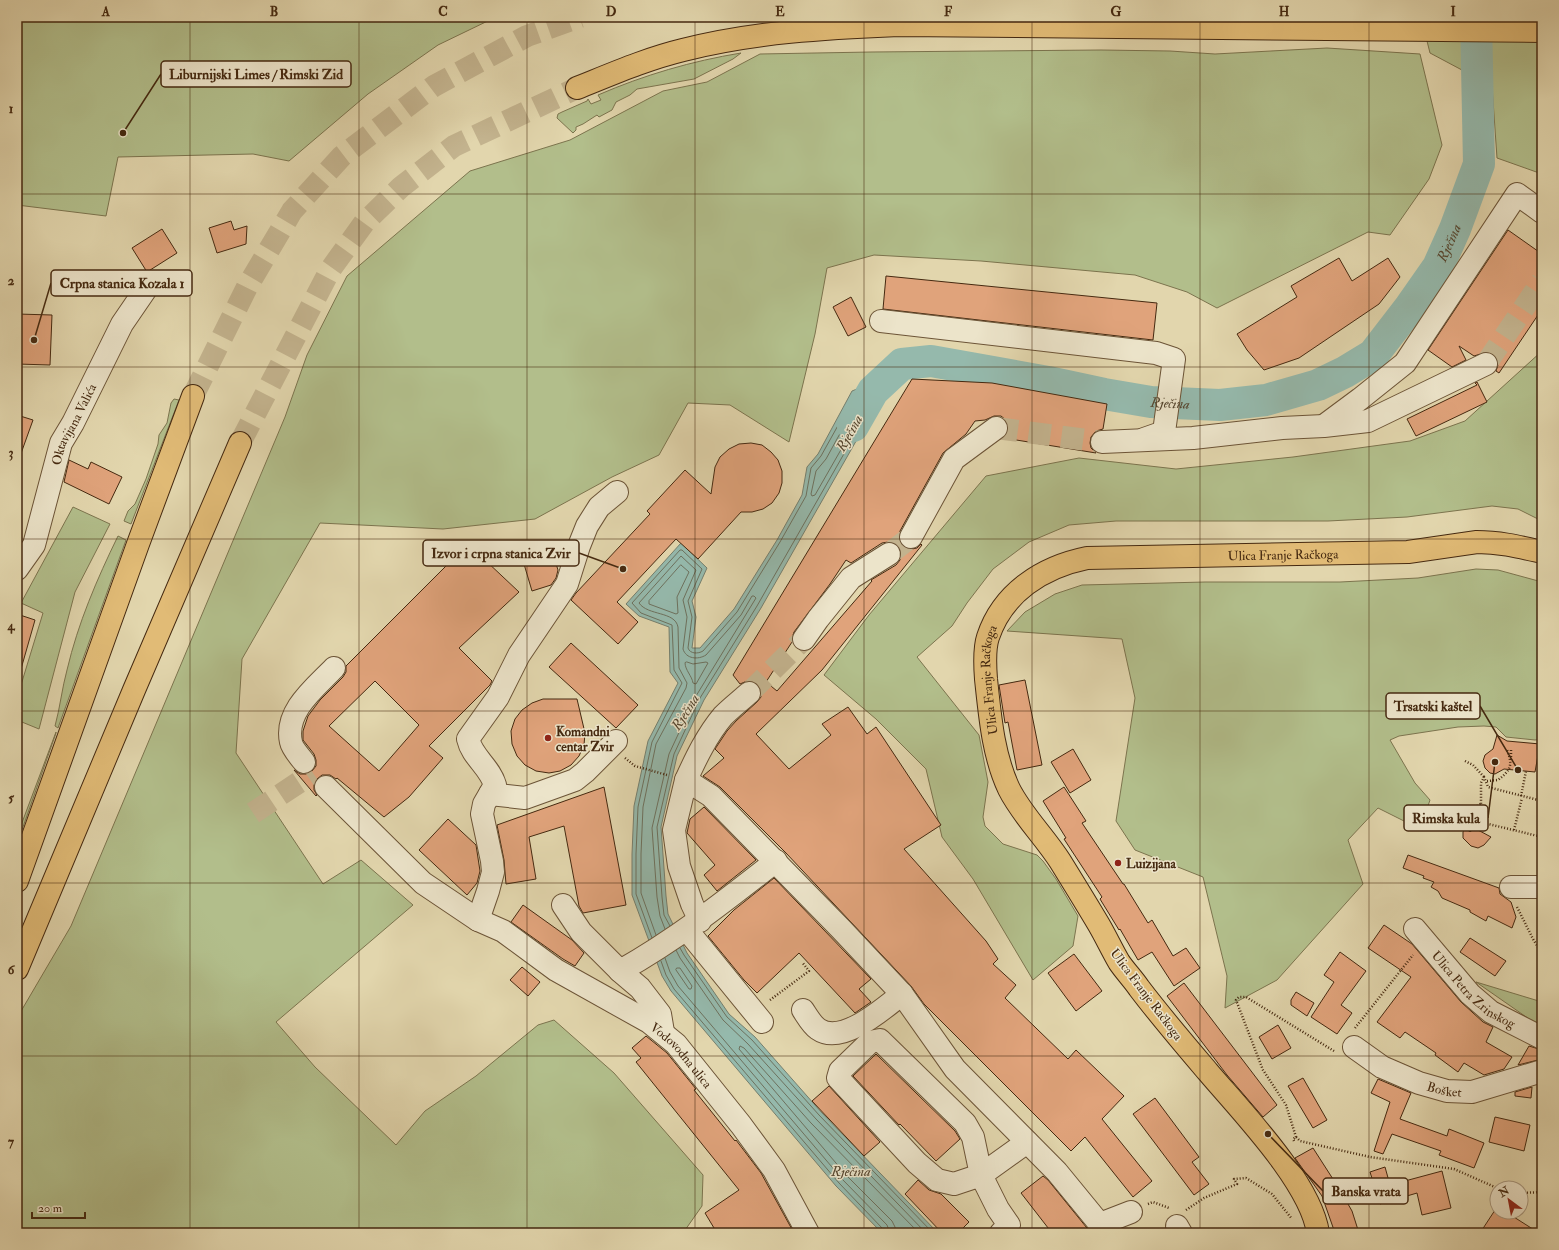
<svg xmlns="http://www.w3.org/2000/svg" width="1559" height="1250" viewBox="0 0 1559 1250" font-family="'IM FELL Double Pica',serif">
<rect width="100%" height="100%" fill="#e2d6ad"/>
<filter id="stains"><feTurbulence type="fractalNoise" baseFrequency=".005" numOctaves="4"/><feColorMatrix values="0 0 0 0 .2 0 0 0 0 .09 0 0 0 0 .02 0 0 0 .5 -.17"/></filter>
<radialGradient id="worn" r=".72"><stop offset=".6" stop-color="#630" stop-opacity="0"/><stop offset="1" stop-color="#630" stop-opacity=".3"/></radialGradient>
<!-- green -->
<g fill="#b2be8b" stroke="#7c744e">
<path d="M17 17H496L438 45 368 94 289 161 253 154 118 157 106 216 17 205Z"/>
<path d="M1421 17H1542V174L1497 158 1492 86 1430 53Z"/>
<path d="M1327 48 1420 54 1442 145 1429 179 1390 235 1368 232 1217 308 1187 292 1135 275 981 261 874 255 827 268 815 334 789 442 730 405 688 403 659 455 612 477 535 519 443 529 320 523 242 659 236 753 323 884 361 860 413 905 276 1022 315 1067 396 1145 425 1111 476 1076 538 1025 554 1020 614 1073 703 1175 702 1206 683 1233H17V1018L71 926 285 417 307 355 347 276 470 171 570 140 663 91 707 82 760 54 871 52 1101 50 1170 51 1215 54Z"/>
<path d="M741 53 733 59 694 79 637 89 630 95 616 102 612 110 599 117 597 115 583 124 576 127V130L573 133 557 118 558 114 562 112 587 101 588 99 591 104 601 100 598 95C644 75 692 61 741 53Z"/>
<path d="M1542 351V521L1518 509 1492 506 1407 517 1328 521H1116L1069 525 1029 542 993 569 967 603 952 626 917 657 979 735 988 782 983 817 985 826 1003 844 1037 855 1043 861 1056 879 1078 916 1073 946 1033 980 973 879 942 837 926 769 876 719 824 675 869 615 986 476 1079 458 1176 469 1293 457 1410 441 1465 421Z"/>
<path d="M174 399 179 400 131 524 124 521 128 511 135 504 146 479 158 444 159 435 167 423 171 403Z"/>
<path d="M73 507 110 524 75 592 39 729 17 720V698L43 613 21 603Z"/>
<path d="M118 536 126 540 58 728 55 726C60 708 62 688 67 670 78 623 97 579 118 536Z"/>
<path d="M1476 569 1498 570 1542 582V739L1535 740 1506 737 1496 727 1484 726 1458 727 1399 736 1390 740 1415 783 1430 800 1420 829 1378 808 1348 840 1363 884 1277 980 1225 1008 1227 976 1203 877 1135 850 1116 821 1135 698 1122 639 1007 631 1025 612 1055 594 1082 585 1205 582H1340L1418 578Z"/>
<path d="M56 732V733L17 844V836Z"/>
<path d="M1476 982 1542 1002V1028Z"/>
</g>
<!-- water -->
<path fill="#95b9ac" stroke="#757f6e" d="M867 385 884 392 761 608 704 700 677 756 661 827 666 896 668 914 687 953 729 1014 755 1037 822 1113 938 1233H882L836 1186 671 991 662 976 632 895V854L634 806 648 741 678 683 670 672 669 627 639 616 626 604 681 543 707 568 692 601 696 617 692 648H700L734 609 777 540 802 495 807 467 818 454 852 391Z"/>
<g fill="none" stroke-linecap="round" stroke-linejoin="round">
<!-- shore -->
<g stroke="#6d715e" stroke-width="1">
<path d="M866 395 870 396V399L815 495 812 496 811 494 816 471 826 459 859 399Z"/>
<path d="M681 565 689 572 677 597 678 613 676 614 649 604V601Z"/>
<path d="M687 662 693 664 706 662 708 663 696 684 693 683C692 676 685 670 685 663Z"/>
<path d="M656 935 641 893V854L643 807 656 744 686 688 687 683 679 668 678 627C675 611 648 616 639 603L681 556 696 570 683 600 687 617 683 649C686 659 698 660 706 655L741 615 752 596H754L756 598 696 696 669 754 652 828 657 897 660 916 665 929"/>
<path d="M652 938 636 894V854L638 807 652 742 682 683 674 670 672 625 641 613 632 603 680 550H682L702 569 688 601 692 617 688 648C690 654 698 654 703 651L737 612 780 542 806 496 811 468 821 456 855 395 868 390 876 393 877 396 757 606 700 698 674 754 657 827 662 897 664 915 670 926"/>
<path d="M680 948 684 955 727 1017 752 1040 819 1115 933 1233"/>
<path d="M676 950 680 958 723 1020 748 1044 816 1119 926 1233"/>
<path d="M665 958 670 972 678 986 843 1180 887 1225 890 1233"/>
<path d="M661 961 666 975 674 989 839 1183 883 1229 885 1233"/>
<path d="M677 968H680L692 986 691 989H689L676 970Z"/>
<path d="M896 1233 895 1227 892 1221 847 1176 739 1049 740 1046 744 1048 811 1123 919 1233"/>
</g>
<!-- river -->
<path stroke="#95b9ac" stroke-width="32" id="s1" d="M853 426 873 391 902 364 931 361 1048 382 1104 394 1151 402 1220 405 1266 400 1318 385 1345 372 1373 355 1410 307 1438 267 1455 229 1479 164 1476 17"/>
</g>
<!-- building -->
<g fill="#e0a37b" stroke="#452910" fill-rule="evenodd">
<path d="M231 221 234 230 247 226 246 244 217 253 209 228Z"/>
<path d="M162 229 177 253 147 272 132 248Z"/>
<path d="M1508 230 1542 254V309L1499 373 1496 371 1498 365 1497 359 1493 353 1487 352 1474 356 1459 346 1466 360 1452 367 1428 350Z"/>
<path d="M1339 258 1352 281 1388 258 1400 277 1379 304 1299 358 1264 370 1247 350 1237 334 1297 297 1291 286Z"/>
<path d="M886 276 1157 303 1153 340 883 309Z"/>
<path d="M851 297 866 327 848 336 833 307Z"/>
<path d="M17 314 52 315 50 365 17 364Z"/>
<path d="M912 379 992 383 1107 404 1103 429 1096 431 1091 437 1090 443 1091 448 1096 453 1004 438 1008 433V426L1006 420 1001 416H994L985 420 975 421 966 434 943 453 900 531 899 538 901 544 905 548 912 549 917 548 921 544 922 545 822 670 756 734 789 769 831 735 822 724 848 707 867 734 876 727 941 825 904 849 986 941 998 959 993 964 1016 985 1005 998 1068 1059 1076 1050 1124 1096 1102 1119 1152 1181 1133 1197 1085 1137 1071 1151 924 1004 911 986 786 853 720 787 703 776 724 758 715 749 727 731 736 721 757 702 761 697V690L758 684 753 681H747L740 684 733 675ZM888 542 894 543 899 547 901 553 900 560 896 565 871 580 872 581 777 691 766 682 792 642V638L794 632 830 584 846 560 851 563 882 543Z"/>
<path d="M1477 382 1487 402 1416 436 1407 419 1477 385 1475 383Z"/>
<path d="M17 415 33 420 19 459 17 458Z"/>
<path d="M751 443 762 445 771 452 778 460 782 471V483L779 493 772 503 763 509 752 512H741L698 559 676 539 617 602 638 622 618 644 571 600 576 593 650 514 647 511 685 470 711 494 715 467 720 457 729 449 739 444Z"/>
<path d="M69 460 88 469 91 462 122 477 109 504 64 482Z"/>
<path d="M468 544 519 592 459 648 492 681 490 685 429 746 443 758 409 797 384 817 337 778 336 779 330 775H322L317 779 314 784V790L317 795 316 796 294 770 300 774H306L312 771 316 766V760L314 754 303 740V731L308 716 320 700 343 677 346 672V666ZM375 681 419 725 379 771 329 726Z"/>
<path d="M550 545 558 570 556 578 551 585 532 591 521 554Z"/>
<path d="M17 614 35 620 21 669H17Z"/>
<path d="M571 643 638 705 616 728 549 667Z"/>
<path d="M1025 680 1042 765 1017 770 1008 722 1005 723 999 685Z"/>
<path d="M543 699H577L585 733 584 745 579 756 571 765 560 771 549 773 536 771 525 765 517 756 512 744 511 731 515 719 522 710 532 703Z"/>
<path d="M1497 735 1507 741 1540 744 1535 772 1504 769 1495 774 1490 773 1485 768 1483 761 1485 755 1493 749Z"/>
<path d="M1073 749 1091 780 1070 793 1051 762Z"/>
<path d="M604 787 626 905 583 913 579 906 564 826 529 837 536 879 506 884 504 860 497 825Z"/>
<path d="M1064 787 1086 821 1082 823 1123 884H1124L1148 923 1152 920 1173 956 1186 948 1200 968 1174 986 1152 952 1138 960 1120 929 1119 930 1100 899 1102 897 1064 839 1066 838 1043 801Z"/>
<path d="M704 807 756 860 717 891 704 875 715 865 687 833 690 819Z"/>
<path d="M448 819 476 845 480 871 477 883 467 895 419 850Z"/>
<path d="M1467 824 1478 830 1491 837 1484 845 1478 848 1471 846 1463 838V832Z"/>
<path d="M1408 855 1499 888 1500 894 1511 902 1516 917 1512 928 1488 916 1486 921 1470 912V910L1442 898 1438 891 1431 887 1434 882 1423 878 1424 876 1403 868Z"/>
<path d="M774 878 871 979 859 989 871 1002 855 1013 799 953 757 993 744 980 708 936 734 910Z"/>
<path d="M523 905 572 940 584 953 575 966 563 959 511 922Z"/>
<path d="M1384 925 1412 944 1461 1002 1483 1022 1493 1027 1486 1042 1512 1057 1504 1069 1484 1075 1464 1063 1458 1072 1435 1055 1436 1053 1405 1032 1400 1038 1377 1022 1411 977 1368 948Z"/>
<path d="M1470 938 1506 961 1495 976 1460 952Z"/>
<path d="M1340 952 1366 971 1341 1005 1352 1013 1337 1034 1311 1017 1334 982 1324 975Z"/>
<path d="M1074 954 1102 991 1076 1011 1048 973Z"/>
<path d="M522 967 540 982 528 996 510 980Z"/>
<path d="M1184 983 1277 1105 1263 1117 1227 1075 1167 996Z"/>
<path d="M1296 992 1314 1003 1307 1016 1291 1005V1000Z"/>
<path d="M1278 1025 1291 1048 1272 1059 1259 1037Z"/>
<path d="M646 1036 667 1053 696 1089 694 1090 735 1141 736 1140 761 1173 794 1233H717L705 1213 739 1190 636 1062 641 1058 632 1048Z"/>
<path d="M1529 1046 1542 1050V1059L1518 1065Z"/>
<path d="M876 1054 955 1131 960 1139 936 1161 900 1124 899 1125 853 1076Z"/>
<path d="M1303 1078 1327 1120 1313 1128 1288 1086Z"/>
<path d="M1378 1079 1411 1093 1400 1119 1447 1136 1449 1129 1484 1143 1474 1168 1439 1155 1441 1151 1392 1134 1383 1154 1374 1151 1390 1102 1371 1093Z"/>
<path d="M829 1086 880 1142 864 1156 812 1101Z"/>
<path d="M1532 1087 1531 1098 1515 1096V1092Z"/>
<path d="M1155 1098 1199 1157 1192 1162 1209 1184 1194 1195 1133 1114Z"/>
<path d="M1495 1117 1530 1125 1524 1151 1489 1142Z"/>
<path d="M1313 1148 1340 1190 1352 1211 1359 1233H1335L1322 1196 1295 1158Z"/>
<path d="M1385 1167 1390 1185 1442 1171 1451 1208 1422 1215 1417 1193 1380 1204 1370 1172Z"/>
<path d="M1043 1176 1048 1180 1091 1233H1052L1021 1193Z"/>
<path d="M918 1180 929 1190 941 1194 969 1222 958 1233H942L905 1194Z"/>
<path d="M1497 1207V1212H1506L1539 1233H1480Z"/>
</g>
<g fill="none" stroke-linecap="round" stroke-linejoin="round">
<!-- minor-tunnel -->
<g stroke="#c3b38e" stroke-width="22" stroke-dasharray="22 11" stroke-linecap="butt">
<path d="M1486 364 1542 281"/>
<path d="M996 428 1102 442"/>
<path d="M889 554 911 537"/>
<path d="M749 693 804 639"/>
<path d="M253 813 313 773"/>
</g>
<!-- highway-tunnel -->
<g stroke="#c3b38e" stroke-width="22" stroke-dasharray="22 11" stroke-linecap="butt">
<path d="M193 396 247 287 292 211 342 156 434 86 527 36 580 17"/>
<path d="M240 443 330 270 364 223 401 187 454 146 577 88"/>
</g>
<!-- minor casing -->
<g stroke="#6c5437" stroke-width="24">
<g id="minor">
<path d="M881 321 1156 353 1174 359 1164 432 1144 439"/>
<path d="M1325 425 1360 399 1405 363 1517 194 1542 212"/>
<path d="M1102 442 1193 438 1282 428 1324 426 1368 421 1486 364"/>
<path d="M911 537 954 459 996 428"/>
<path id="s2" d="M17 569 34 545 61 443 73 423 122 324 148 286"/>
<path d="M804 639 818 619 851 578 889 554"/>
<path d="M749 693C740 701 731 708 723 716 707 735 696 758 686 780L711 796 841 929 902 994 955 1069 1057 1172 1107 1233"/>
<path d="M304 762C300 757 292 748 291 742 284 711 316 687 334 668"/>
<path d="M686 780 674 830 679 866 692 904 700 921"/>
<path id="s3" d="M326 787 423 883 478 920 503 931 556 970 649 1022 676 1044 741 1125 774 1170 808 1233"/>
<path d="M490 794 525 798 575 780 585 772 616 741"/>
<path d="M1511 887H1542"/>
<path d="M563 905 581 932 620 971C677 939 725 901 776 861"/>
<path d="M478 920 488 891 493 872 492 861 482 814 484 804 495 785C490 767 472 757 468 739L498 697 519 655 567 584 579 546 587 526 599 507 617 492"/>
<path id="s4" d="M1415 929 1470 994 1491 1012 1542 1038"/>
<path d="M687 930 762 1022"/>
<path d="M620 971 640 988 660 1014 663 1032"/>
<path d="M803 1010C807 1016 812 1025 818 1029 842 1046 884 1008 902 994"/>
<path id="s5" d="M1354 1047 1382 1067 1419 1083 1447 1091 1472 1092 1542 1071"/>
<path d="M1100 1224 1131 1212"/>
<path d="M1177 1226 1181 1233"/>
<path d="M1001 1233 1009 1225 998 1209 981 1175 973 1137 965 1123 880 1040 870 1042 840 1071 838 1078 917 1163 937 1180 954 1184 981 1175 1027 1142"/>
</g>
</g>
<!-- major casing -->
<g stroke="#452910" stroke-width="24">
<g id="major">
<path id="s6" d="M1318 1233C1311 1183 1241 1111 1208 1072 1185 1045 1161 1017 1139 988 1133 979 1125 971 1119 962 1112 950 1106 937 1099 925 1086 903 1073 882 1060 861 1044 836 1022 815 1009 789 993 755 990 716 986 679 985 666 984 649 988 637 1003 592 1043 567 1087 558L1408 552 1477 542C1500 542 1520 547 1542 552"/>
</g>
</g>
<!-- highway casing -->
<g stroke="#452910" stroke-width="24">
<g id="highway">
<path d="M577 88C612 74 646 59 683 50 754 32 826 28 899 25L1542 31"/>
<path d="M17 881 138 544 193 396"/>
<path d="M17 969 134 690 240 443"/>
</g>
</g>
<!-- path -->
<g stroke="#452910" stroke-width="2.5" stroke-dasharray="1 2" stroke-linecap="butt">
<path d="M1511 750V760"/>
<path d="M625 758 635 766 667 775"/>
<path d="M1465 761 1473 765 1484 777"/>
<path d="M1487 781 1498 780C1511 770 1513 765 1507 750"/>
<path d="M1521 796 1526 771"/>
<path d="M1542 801 1488 787 1484 777 1481 783V806L1476 821 1542 837"/>
<path d="M1514 830 1522 798"/>
<path d="M1470 832C1470 823 1474 814 1477 806L1481 804"/>
<path d="M1517 907 1533 939 1542 954"/>
<path d="M770 1000 809 971 802 962"/>
<path d="M1355 1028 1413 955"/>
<path d="M1296 1137 1286 1105 1263 1070 1236 1000 1239 997H1246L1334 1051"/>
<path d="M1294 1141 1293 1139 1296 1137 1300 1141 1370 1157 1454 1169 1497 1188"/>
<path d="M1521 1193 1542 1192"/>
<path d="M1148 1204 1153 1202 1169 1208"/>
<path d="M1186 1210 1204 1198 1237 1184 1234 1179 1246 1178 1272 1194 1292 1219"/>
</g>
<!-- minor -->
<use href="#minor" stroke="#ece4ca" stroke-width="22"/>
<!-- major -->
<use href="#major" stroke="#e1bb76" stroke-width="22"/>
<!-- highway -->
<use href="#highway" stroke="#e1bb76" stroke-width="22"/>
</g>
<!-- grid -->
<path fill="none" stroke="#452910" stroke-width="1" stroke-opacity="0.55" d="M190 17V1233M359 17V1233M527 17V1233M695 17V1233M864 17V1233M1032 17V1233M1200 17V1233M1369 17V1233M17 194H1542M17 367H1542M17 539H1542M17 711H1542M17 883H1542M17 1056H1542"/>
<!-- markers -->
<g fill="#8f2418" stroke="#ece4ca" stroke-width="1.5">
<circle cx="548" cy="738" r="4"/>
<circle cx="1118" cy="863" r="4"/>
</g>
<g text-anchor="middle" stroke-width="3" stroke-linejoin="round" paint-order="stroke">
<!-- street labels -->
<g font-size="13" fill="#452910" stroke="#ece4ca">
<text dy="5" stroke="none"><textPath href="#s2" startOffset="157">Oktavijana Valića</textPath></text>
<text dy="5" stroke="none"><textPath href="#s6" startOffset="1028">Ulica Franje Račkoga</textPath></text>
<text dy="5" stroke="none"><textPath href="#s6" startOffset="656">Ulica Franje Račkoga</textPath></text>
<text dy="5" stroke="none"><textPath href="#s4" startOffset="85">Ulica Petra Zrinskog</textPath></text>
<text transform="translate(1147 994) rotate(53)" y="5">Ulica Franje Račkoga</text>
<text dy="5" stroke="none"><textPath href="#s3" startOffset="449">Vodovodna ulica</textPath></text>
<text dy="5" stroke="none"><textPath href="#s5" startOffset="101">Bošket</textPath></text>
</g>
<!-- poi labels -->
<g font-size="13" font-weight="bold" fill="#452910" stroke="#ece4ca" text-anchor="start">
<text x="556" y="736">Komandni<tspan x="556" dy="15">centar Zvir</tspan></text>
<text x="1126" y="868">Luizijana</text>
</g>
<!-- water labels -->
<g font-size="14" font-style="italic" fill="#55462f" stroke="#ece4ca">
<text dy="5" stroke="none"><textPath href="#s1" startOffset="701">Rječina</textPath></text>
<text dy="5" stroke="none"><textPath href="#s1" startOffset="352">Rječina</textPath></text>
<text transform="translate(849 433) rotate(-61)" y="5">Rječina</text>
<text transform="translate(685 712) rotate(-58)" y="5">Rječina</text>
<text x="851" y="1176">Rječina</text>
</g>
</g>
<!-- callouts -->
<path fill="none" stroke="#452910" stroke-width="1.5" d="M123 133L161 74M34 340L51 283M623 569L579 553M1518 770L1480 706M1495 762L1488 818M1268 1134L1323 1191"/>
<g fill="#452910" stroke="#ece4ca" stroke-width="1.5">
<circle cx="123" cy="133" r="4"/>
<circle cx="34" cy="340" r="4"/>
<circle cx="623" cy="569" r="4"/>
<circle cx="1518" cy="770" r="4"/>
<circle cx="1495" cy="762" r="4"/>
<circle cx="1268" cy="1134" r="4"/>
</g>
<g fill="#ece4ca" stroke="#452910" stroke-width="1.5">
<rect x="161" y="61" width="190" height="26" rx="4"/>
<rect x="51" y="270" width="141" height="26" rx="4"/>
<rect x="423" y="540" width="156" height="26" rx="4"/>
<rect x="1386" y="693" width="94" height="26" rx="4"/>
<rect x="1404" y="805" width="84" height="26" rx="4"/>
<rect x="1323" y="1178" width="85" height="26" rx="4"/>
</g>
<g font-size="14" text-anchor="middle" font-weight="bold" fill="#452910">
<text x="256" y="79">Liburnijski Limes / Rimski Zid</text>
<text x="122" y="288">Crpna stanica Kozala 1</text>
<text x="501" y="558">Izvor i crpna stanica Zvir</text>
<text x="1433" y="711">Trsatski kaštel</text>
<text x="1446" y="823">Rimska kula</text>
<text x="1366" y="1196">Banska vrata</text>
</g>
<!-- margin -->
<rect width="1559" height="1250" fill="none" stroke="#e2d6ad" stroke-width="44"/>
<!-- north arrow -->
<g transform="translate(1509 1200) rotate(328)"><circle r="19" fill="#ece4ca" stroke="#a99980"/>
<path d="M0-3L7 15L0 10L-7 15Z" fill="#8f2418"/>
<text y="-6" font-size="11" font-weight="bold" text-anchor="middle" fill="#452910">N</text>
</g>
<!-- scale -->
<path d="M32 1212v6h53v-6" fill="none" stroke="#452910" stroke-width="2"/>
<text x="38" y="1212" font-size="12" fill="#452910" stroke="#ece4ca" stroke-width="3" paint-order="stroke">20 m</text>
<rect x="22" y="22" width="1515" height="1206" fill="none" stroke="#452910" stroke-width="1.5"/>
<g font-size="13" text-anchor="middle" font-weight="bold" fill="#452910">
<text x="106" y="16">A</text>
<text x="274" y="16">B</text>
<text x="443" y="16">C</text>
<text x="611" y="16">D</text>
<text x="780" y="16">E</text>
<text x="948" y="16">F</text>
<text x="1116" y="16">G</text>
<text x="1284" y="16">H</text>
<text x="1453" y="16">I</text>
<text x="11" y="113">1</text>
<text x="11" y="285">2</text>
<text x="11" y="457">3</text>
<text x="11" y="630">4</text>
<text x="11" y="802">5</text>
<text x="11" y="974">6</text>
<text x="11" y="1146">7</text>
</g>
<rect width="100%" height="100%" filter="url(#stains)"/>
<rect width="100%" height="100%" fill="url(#worn)"/>
</svg>
